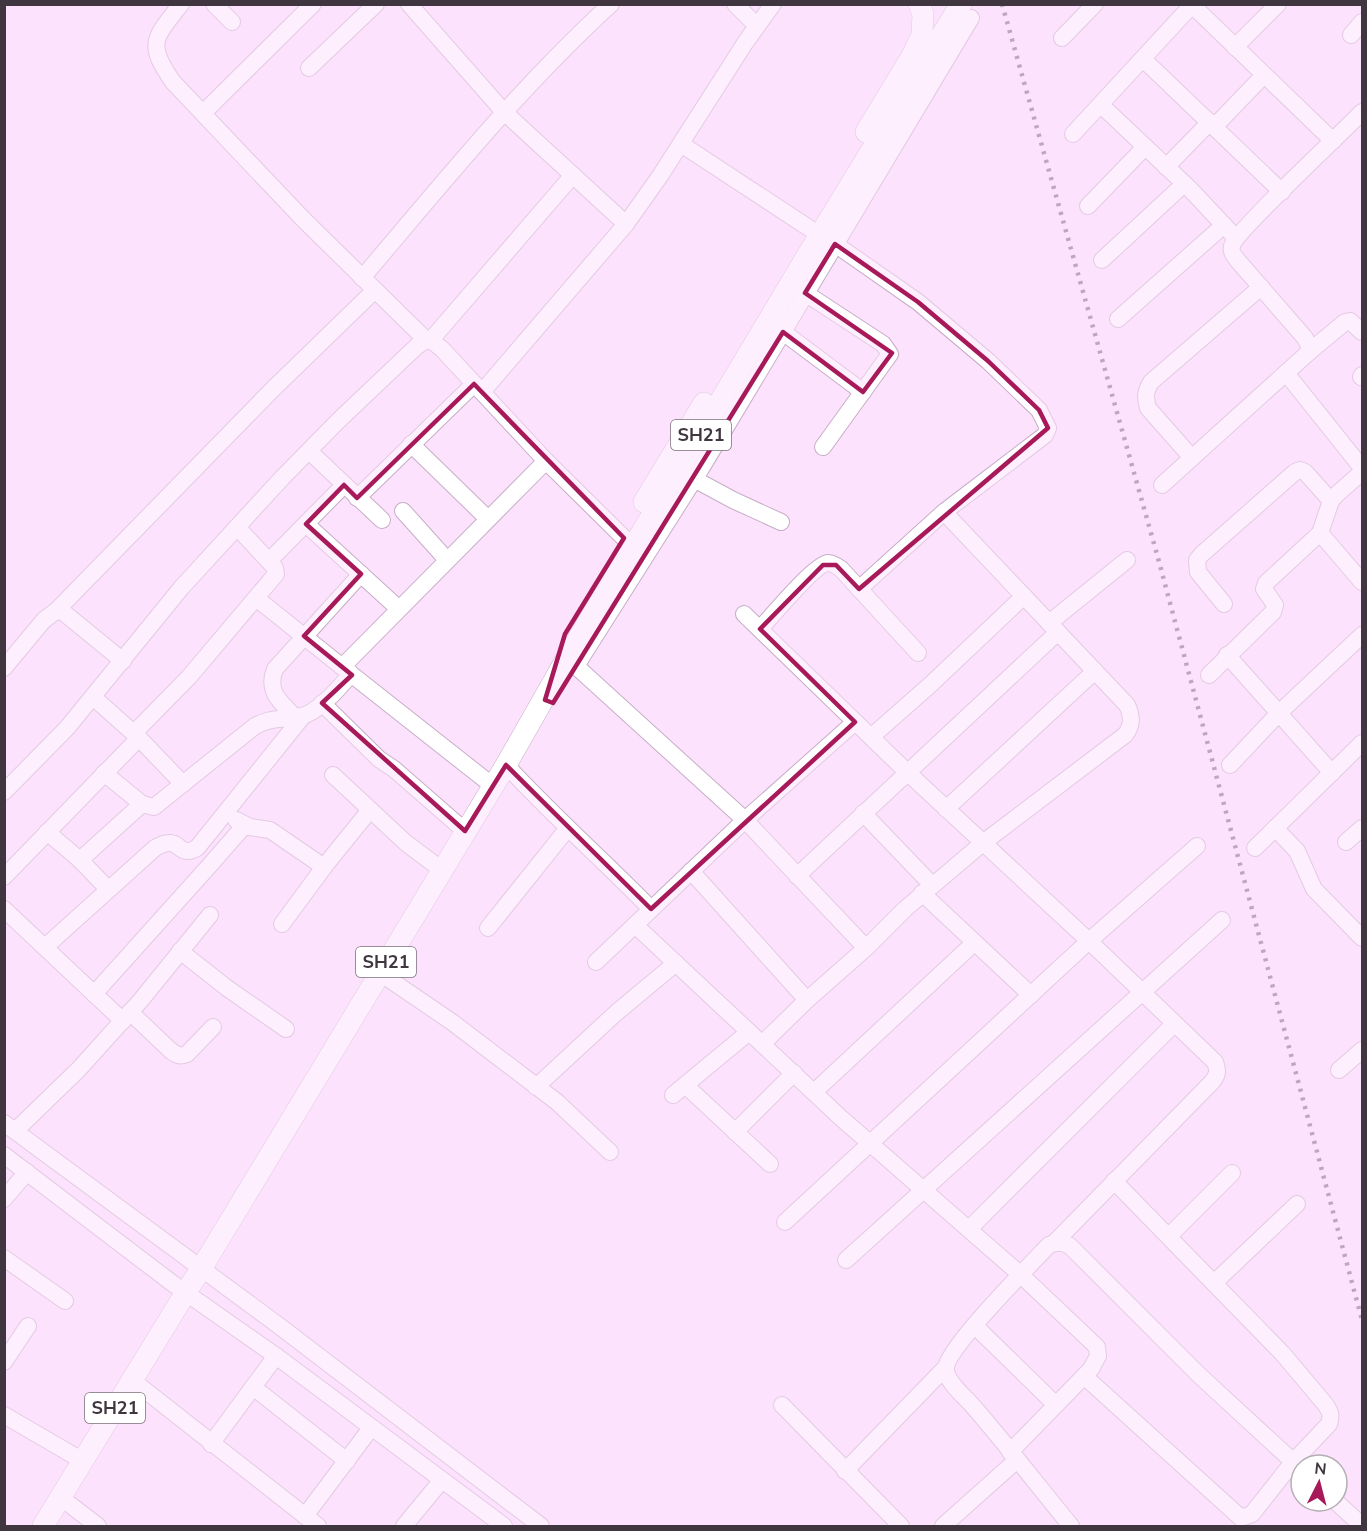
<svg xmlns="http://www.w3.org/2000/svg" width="1367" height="1531" viewBox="0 0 1367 1531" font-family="'Nunito Sans',sans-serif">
<rect width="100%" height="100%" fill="#fce2fc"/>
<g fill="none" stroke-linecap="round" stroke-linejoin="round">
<!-- minor casing -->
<g stroke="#c7aec7" stroke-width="18">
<g id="minor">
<path d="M181 4C154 39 146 43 173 82L302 218 426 340"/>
<path d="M214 4 232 22"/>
<path d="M409 4 504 112 626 224"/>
<path d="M735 4 757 26"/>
<path d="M1191 4 1333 141"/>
<path d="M1351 35 1362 22"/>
<path d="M1062 38 1095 4"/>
<path d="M1235 47 1278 4"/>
<path d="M1143 59 1282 192"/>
<path d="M309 68 376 4"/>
<path d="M1101 105 1189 188 1236 238"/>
<path d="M203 113 313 4"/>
<path d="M1214 127 1264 75"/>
<path d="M1073 134 1192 5"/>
<path d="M681 144 809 228"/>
<path d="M1166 167 1210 122"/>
<path d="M1088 206 1145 147"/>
<path d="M835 244 918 302 988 361 1039 410 1048 428 1045 435 944 512 859 589"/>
<path d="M1102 260 1184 184"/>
<path d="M362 278C442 184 520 87 611 4"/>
<path d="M805 293 883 344 890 354 823 447"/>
<path d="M1118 319 1224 225"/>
<path d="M783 332 863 392"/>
<path d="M430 341 573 175"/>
<path d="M1309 352 1345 322 1350 321 1362 332"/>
<path d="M1286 373 1362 468"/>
<path d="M1361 377 1362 375"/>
<path d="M482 392 626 224 660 176 745 43 773 4"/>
<path d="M411 444 488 519"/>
<path d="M309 451 382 520"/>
<path d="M1192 458 1148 408C1145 397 1145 392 1151 382L1261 287"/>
<path d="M694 479 733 500 781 522"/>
<path d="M1162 485 1309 352V346L1305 338 1239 262C1235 257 1230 252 1232 246 1235 232 1345 130 1362 112"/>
<path d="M357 498 474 384"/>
<path d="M403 511 447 560"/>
<path d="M306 524 399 609"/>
<path d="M1320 533 1362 582"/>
<path d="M269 561 344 485"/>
<path d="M258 597 261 602 346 670"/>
<path d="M1224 604 1198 572 1197 560 1202 554 1295 472 1300 470 1305 472 1331 501"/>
<path d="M56 611 273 389 375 290"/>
<path d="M744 614 907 772 1089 941 1215 1062C1219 1072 1217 1076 1211 1083L1055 1242"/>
<path d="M1049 623 1127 560"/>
<path d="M760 629C771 617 815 564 828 563 833 563 837 566 841 569L918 653"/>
<path d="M1227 655 1332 773"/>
<path d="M567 658 745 820 866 948 807 1000 762 1044 841 1118 1021 1275 1097 1347 1098 1356 1091 1369 1010 1452"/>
<path d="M576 666 702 467 971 18"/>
<path d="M4 668 44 620 56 611 63 612 123 661"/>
<path d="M351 674 345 667 347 662 546 461"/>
<path d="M1209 675 1273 612 1275 605 1264 589 1266 583 1320 533 1331 501 1336 495 1362 472"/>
<path d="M93 697 139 738 183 784"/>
<path d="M322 703 379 759 394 769 465 831"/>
<path d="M295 717C280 702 266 691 275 669L361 574"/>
<path d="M134 733 189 677 276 574 275 568 237 527"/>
<path d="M871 737 930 685 1024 596"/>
<path d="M506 765C552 815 603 860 651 909"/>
<path d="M1230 765 1279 713 1362 635"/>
<path d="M104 773 142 804 154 807 255 726C271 717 284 720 301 716 318 713 340 687 351 674L493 786"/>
<path d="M333 775 406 843 442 870"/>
<path d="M4 792 67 728 182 587 282 478 338 421 417 346 426 340 432 341 442 349 546 461 624 538"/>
<path d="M946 809 1095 671"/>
<path d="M863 813 932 885"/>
<path d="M236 820 250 827 270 830 324 867"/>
<path d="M1275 828 1297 851 1314 889 1362 938"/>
<path d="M47 832 80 860 108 889"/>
<path d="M1346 842 1362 828"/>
<path d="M1255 848 1362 743"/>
<path d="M80 860 142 804"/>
<path d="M691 871 807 1000"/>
<path d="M797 876 1058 632"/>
<path d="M4 877 139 738"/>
<path d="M922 893 1031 995"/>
<path d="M4 909 123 1021"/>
<path d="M282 924 327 863 370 810"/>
<path d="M635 925 762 1044"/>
<path d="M488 928 568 828"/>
<path d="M45 947 155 848C182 832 176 860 197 848L303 716"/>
<path d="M866 948 905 909 984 842 1125 735C1133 725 1132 716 1127 705L944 512"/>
<path d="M180 951 227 988 286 1029"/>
<path d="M596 962 745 820 855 722"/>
<path d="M380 973 452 1022 557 1102 610 1152"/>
<path d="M94 994 210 865 245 825"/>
<path d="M130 1012 170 1050C176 1055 180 1057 187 1054L213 1027"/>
<path d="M1339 1070 1362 1050"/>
<path d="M685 1085 770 1164"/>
<path d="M536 1087 616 1013 676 963"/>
<path d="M814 1092 974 943"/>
<path d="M673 1095 749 1032"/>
<path d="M4 1123 278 1325 541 1526"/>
<path d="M15 1131 79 1069 141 1000 210 915"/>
<path d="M735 1132 794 1073"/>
<path d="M4 1155 172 1283 276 1356 504 1526"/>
<path d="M4 1199 27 1172"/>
<path d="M785 1222 1089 941 1197 846"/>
<path d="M969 1229 1174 1024"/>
<path d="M1169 1236 1232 1173"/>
<path d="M4 1258 65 1301"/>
<path d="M846 1260 1222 920"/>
<path d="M1215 1282 1297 1204"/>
<path d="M975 1326 1055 1404"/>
<path d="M4 1362 28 1326"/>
<path d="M1084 1376 1241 1518 1252 1514 1293 1462 1329 1424C1332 1415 1330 1411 1325 1404L1282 1353 1114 1181"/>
<path d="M132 1380 318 1526"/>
<path d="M253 1387 347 1461"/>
<path d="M782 1405 901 1526"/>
<path d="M4 1415 83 1461"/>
<path d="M211 1444 276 1356"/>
<path d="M845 1471 946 1367"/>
<path d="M60 1497 98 1526"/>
<path d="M1335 1501 1357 1521"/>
<path d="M305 1516 371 1428"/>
<path d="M404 1526 442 1480"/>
<path d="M943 1526 1017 1460"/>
<path d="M1071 1526C1038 1486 1006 1444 972 1405 964 1396 945 1381 946 1368 947 1348 1031 1264 1049 1245 1057 1242 1062 1242 1070 1246L1199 1375 1301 1469"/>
</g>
</g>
<!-- major casing -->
<g stroke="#c7aec7" stroke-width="22">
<g id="major">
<path d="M866 132 912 56 922 35 923 14 919 4"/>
<path d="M644 502 704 403"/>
<path d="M43 1526 186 1292 201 1269 506 765 572 649 804 261 961 4"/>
</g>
</g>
<!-- minor -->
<use href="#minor" stroke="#fff" stroke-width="16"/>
<!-- major -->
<use href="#major" stroke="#fff" stroke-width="21"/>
<!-- rail -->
<path stroke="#706270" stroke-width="4.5" stroke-dasharray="3 6" stroke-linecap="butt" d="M1002 4 1158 558 1362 1320"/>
</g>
<!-- marked area -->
<path d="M0 0H1367V1531H0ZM835 244 918 302 988 361 1039 410 1048 428 859 589 836 565H823L760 629 855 722 651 909 506 765 465 831 322 703 352 675 304 636 361 574 306 524 344 485 357 498 474 384 624 538 565 634 545 700 553 703 783 332 863 392 892 353 805 293Z" fill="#fce2fc" fill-opacity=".55" fill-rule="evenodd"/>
<path fill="none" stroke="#a71959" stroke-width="4.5" stroke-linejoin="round" d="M835 244 918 302 988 361 1039 410 1048 428 859 589 836 565H823L760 629 855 722 651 909 506 765 465 831 322 703 352 675 304 636 361 574 306 524 344 485 357 498 474 384 624 538 565 634 545 700 553 703 783 332 863 392 892 353 805 293Z"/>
<g text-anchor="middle" stroke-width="5" stroke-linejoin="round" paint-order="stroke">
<!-- shield labels -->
<g fill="#fff" stroke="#797279" stroke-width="1.5">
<rect x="671" y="420" width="60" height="30" rx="4.5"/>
<rect x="356" y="947" width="60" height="30" rx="4.5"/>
<rect x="85" y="1393" width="60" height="30" rx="4.5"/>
</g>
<g font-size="18" font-weight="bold" fill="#403640">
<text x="701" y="441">SH21</text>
<text x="386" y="968">SH21</text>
<text x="115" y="1414">SH21</text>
</g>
</g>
<!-- border -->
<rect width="1367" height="1531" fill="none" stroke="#403640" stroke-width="12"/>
<!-- north arrow -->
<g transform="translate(1319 1483) rotate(6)"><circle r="28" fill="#ffffff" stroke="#b3afb3" stroke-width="1.5"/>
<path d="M0-4.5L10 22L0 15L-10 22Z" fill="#a71959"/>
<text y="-9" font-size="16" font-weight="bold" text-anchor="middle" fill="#403640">N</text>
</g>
</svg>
